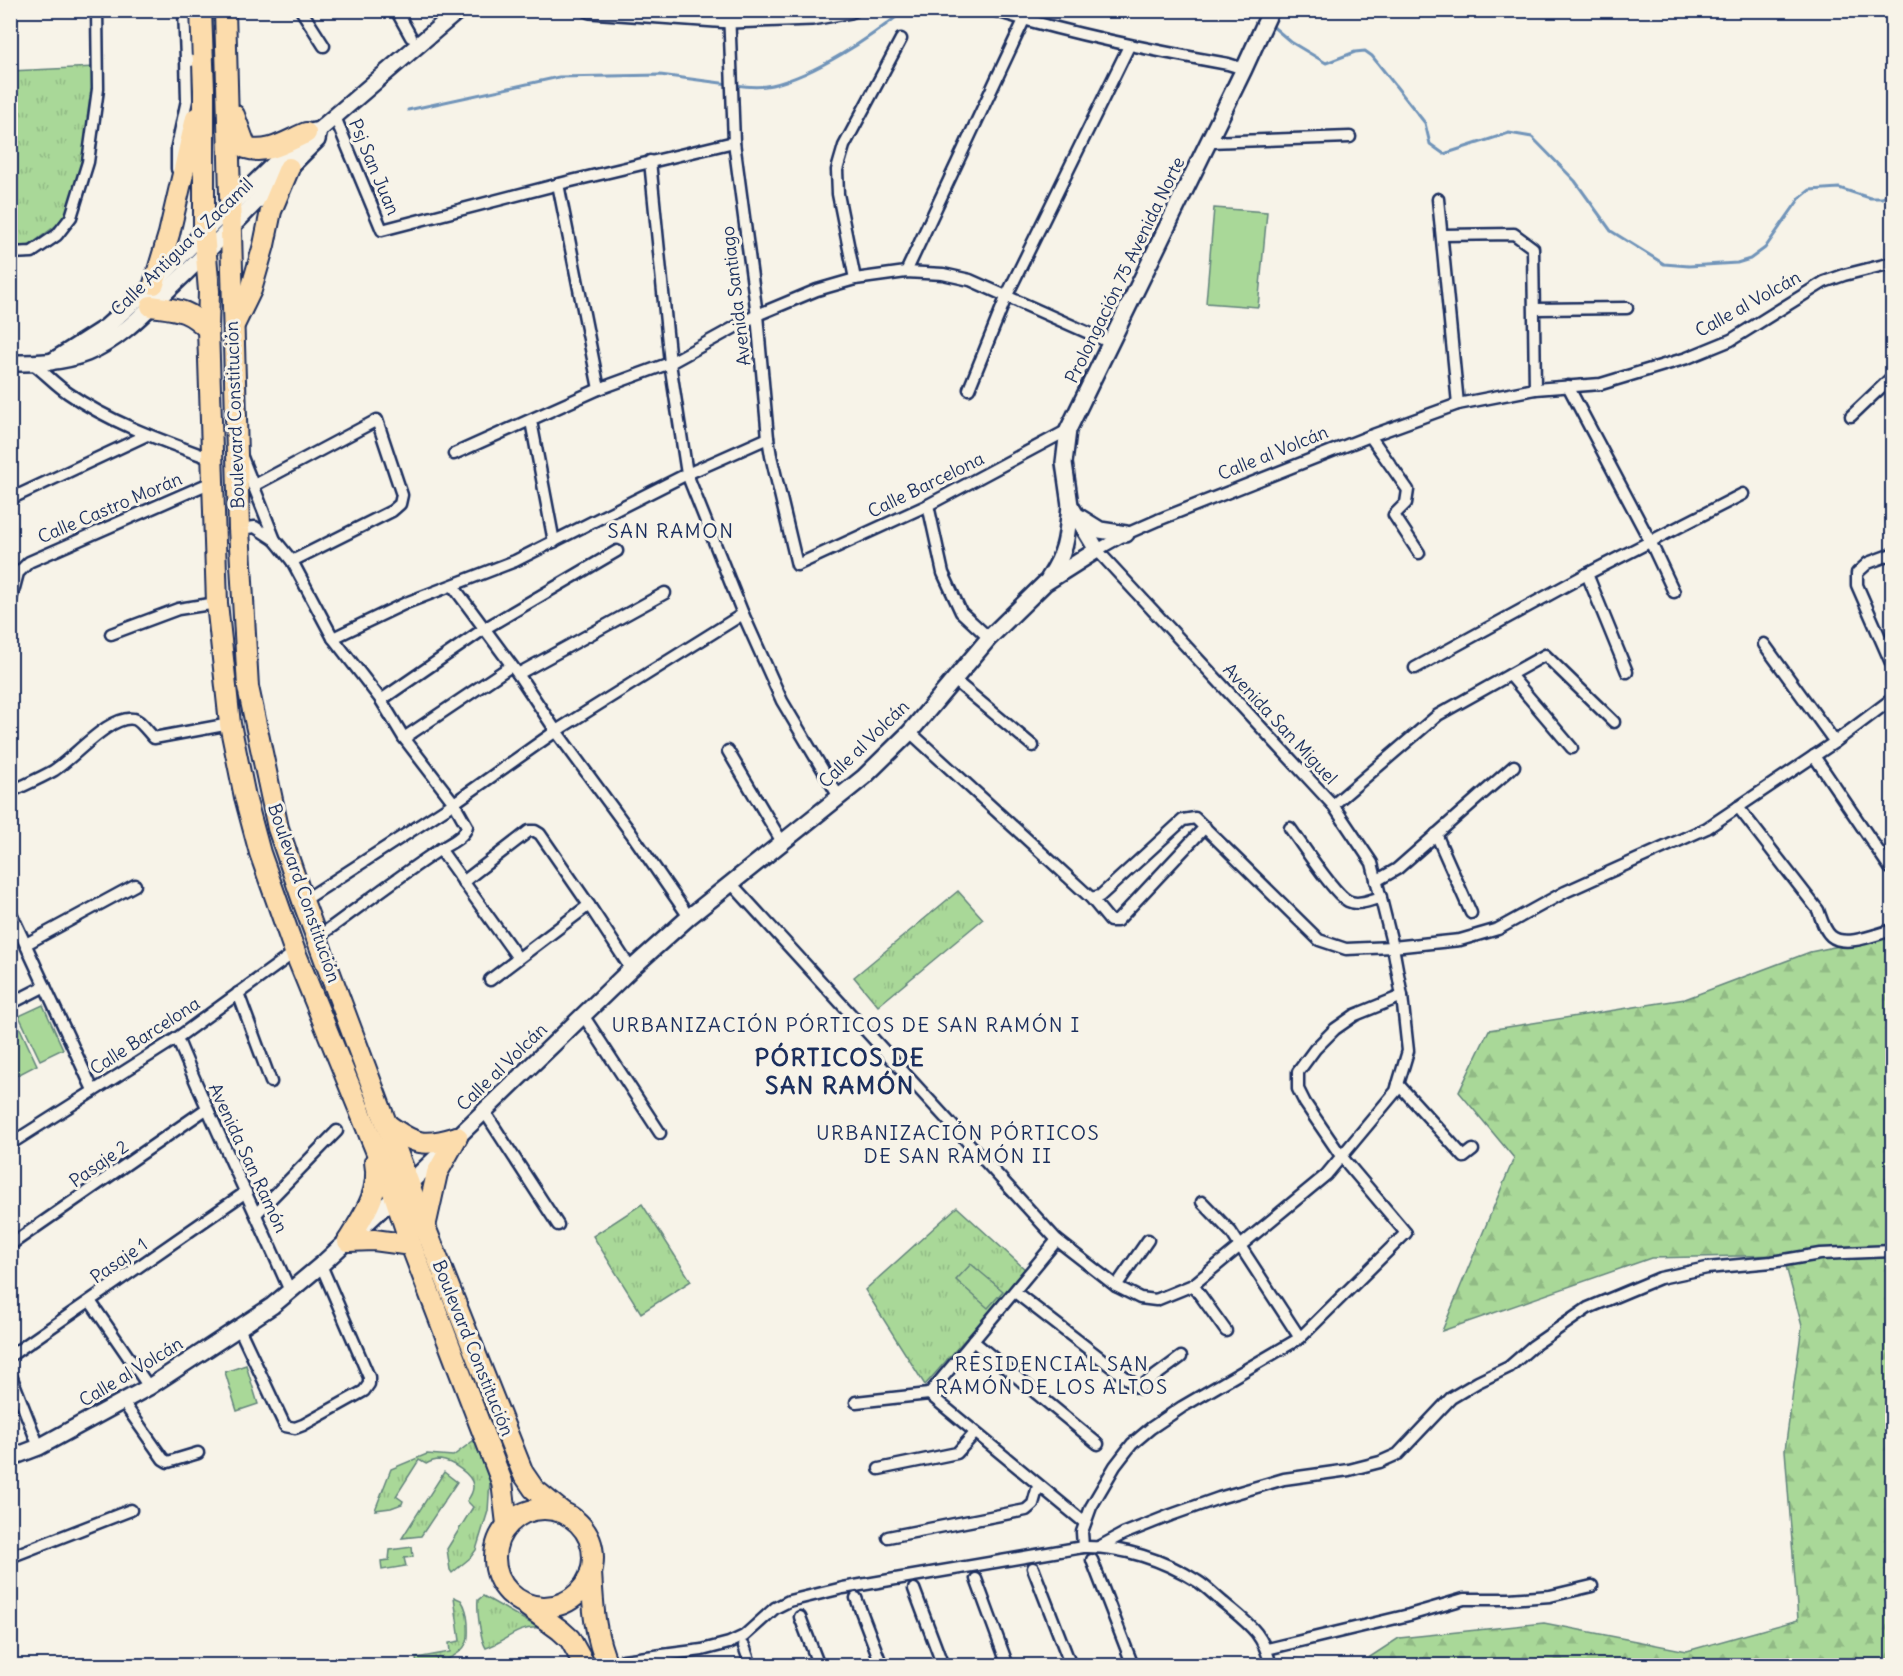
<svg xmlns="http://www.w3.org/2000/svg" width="1903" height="1676" viewBox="0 0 1903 1676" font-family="Delius,sans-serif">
<defs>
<pattern id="grass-tufts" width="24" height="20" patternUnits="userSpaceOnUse" patternTransform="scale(1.5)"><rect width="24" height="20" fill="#a9d898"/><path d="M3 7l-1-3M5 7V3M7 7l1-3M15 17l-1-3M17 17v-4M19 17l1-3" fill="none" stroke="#91ba85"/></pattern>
<pattern id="forest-firs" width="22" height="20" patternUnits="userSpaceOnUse" patternTransform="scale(1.5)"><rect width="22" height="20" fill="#a9d898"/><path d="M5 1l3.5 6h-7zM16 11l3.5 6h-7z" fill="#91ba85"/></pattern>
</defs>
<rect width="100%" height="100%" fill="#f7f3e8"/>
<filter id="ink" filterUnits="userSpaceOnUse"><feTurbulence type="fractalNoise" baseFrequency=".0167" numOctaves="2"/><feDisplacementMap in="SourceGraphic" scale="12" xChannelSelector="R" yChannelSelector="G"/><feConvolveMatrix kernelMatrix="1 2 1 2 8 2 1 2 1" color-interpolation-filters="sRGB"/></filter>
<g filter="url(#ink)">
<!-- grass -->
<g fill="url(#grass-tufts)" stroke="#62847b" stroke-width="1.5">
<path d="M95 67 90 121 77 182 66 218 30 245 20 248H11L10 71Z"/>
<path d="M958 891 983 919 878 1006 854 977Z"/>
<path d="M642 1204 691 1281 641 1313 593 1236Z"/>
<path d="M957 1207 1026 1270 925 1385 865 1290Z"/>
<path d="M473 1441 478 1444 490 1481 488 1511 476 1550 470 1558 452 1573 450 1570 447 1549 473 1507 467 1501C470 1497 473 1493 473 1487 474 1475 451 1461 440 1460 435 1460 431 1461 426 1464L419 1460 396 1496 403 1501 402 1504 391 1508 375 1510 391 1469 427 1454 453 1456Z"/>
<path d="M444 1472 457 1482 421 1536 402 1538Z"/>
<path d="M412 1547 413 1557 404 1558 406 1566 382 1570 381 1561 389 1560 390 1550Z"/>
<path d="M483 1596 539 1628C517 1626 505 1642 486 1648 480 1639 477 1610 478 1600Z"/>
<path d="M454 1597 461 1600C466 1607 467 1614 468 1623 468 1629 469 1636 467 1642 460 1658 434 1666 417 1665L416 1658 450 1652 449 1643 460 1641Z"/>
</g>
<!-- forest -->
<path fill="url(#forest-firs)" stroke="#62847b" stroke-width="1.5" d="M1892 935V1665L1356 1666 1399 1638 1544 1623 1687 1651 1798 1620 1785 1450 1802 1326 1783 1255 1651 1258 1442 1331 1514 1158 1459 1092 1489 1030 1685 999 1810 952Z"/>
<!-- pitch -->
<g fill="#a9d898" stroke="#62847b" stroke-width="1.5">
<path d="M1214 208 1267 212 1258 307 1206 303Z"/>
<path d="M43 1005 63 1049 40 1060 19 1016Z"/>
<path d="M17 1022 37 1065 14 1077 11 1070V1025Z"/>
<path d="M971 1264 1003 1291 988 1308 956 1280Z"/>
<path d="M246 1365 258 1404 237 1411 225 1372Z"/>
</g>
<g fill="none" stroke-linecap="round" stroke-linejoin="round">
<!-- stream -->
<g stroke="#7194b9" stroke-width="3">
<path d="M1254 10 1263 18"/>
<path d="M1271 25 1291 42 1326 63 1355 52 1365 51 1372 56 1425 123 1430 144 1444 154 1509 133 1532 137 1575 181 1611 231 1664 264 1689 266 1737 263 1750 259 1765 248 1800 198 1810 190 1839 188 1870 198H1882L1890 194 1892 189"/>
<path d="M735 85C748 87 760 88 772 85 815 75 870 38 905 10"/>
<path d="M408 110 559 77 660 75 729 84"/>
</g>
<!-- street casing -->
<g stroke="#1b2f5e" stroke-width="15">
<g id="street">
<path d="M184 10 186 59 191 61"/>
<path d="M301 10 324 46"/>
<path d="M396 10 411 37"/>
<path d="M729 10 734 142 757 315 768 438 771 456 797 565 928 505 1068 430"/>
<path d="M993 10C1070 34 1149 50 1228 64L1244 69"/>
<path d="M335 117 382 230 567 182 734 142"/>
<path d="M1209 142 1350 137"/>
<path d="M650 161 670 363 687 474 743 614 782 701 839 797"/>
<path d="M177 169V146L187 100 186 59"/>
<path d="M558 184 599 389"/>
<path d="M1438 199 1458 404"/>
<path d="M1442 235 1514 234 1533 248 1535 389"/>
<path d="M10 253 32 252 57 235 71 217 88 162 98 89 97 10"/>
<path d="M906 272 1024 20"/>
<path d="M855 279 838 194 837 170 844 146 901 39"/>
<path d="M1535 309 1627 308"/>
<path d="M32 363C44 372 55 384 68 393 111 423 163 441 212 459"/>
<path d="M1568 386 1650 541 1674 592"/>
<path d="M969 389 1007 295 1129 46"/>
<path d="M1851 416 1892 377"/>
<path d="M531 421 554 542"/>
<path d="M1370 436 1408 490 1406 503 1394 515 1419 553"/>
<path d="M454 454 599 389 670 363 757 315 817 290 855 279 906 272 943 274 970 280 1111 343"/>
<path d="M242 457 275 540 292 561 333 638 381 700 404 738 454 803 467 826C465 838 446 845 436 852 395 879 357 909 318 937"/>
<path d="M253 486 377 420 402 495 400 504 392 511 292 561"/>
<path d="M10 499 147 435"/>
<path d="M928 505 943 573 961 612 989 638"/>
<path d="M239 529 255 527 275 540"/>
<path d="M1892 554 1868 563 1857 573V585L1892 665"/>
<path d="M1587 574 1627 672"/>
<path d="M453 586 518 674 556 731 631 833 689 917"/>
<path d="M10 603 18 573 29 562 214 481"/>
<path d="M111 634 178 609 217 603"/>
<path d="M333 638 406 603 515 561 687 474 768 438"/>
<path d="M1764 644 1835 742"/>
<path d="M1415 668 1587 574 1743 494"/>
<path d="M518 674 665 593"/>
<path d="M1510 675 1572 748"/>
<path d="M953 679 1033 746"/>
<path d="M381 700 484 629 617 551"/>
<path d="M910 732 1091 898 1110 921H1117L1205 827"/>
<path d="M404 738 511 666"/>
<path d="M728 751 782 842"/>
<path d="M1814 756 1890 868"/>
<path d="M10 792C24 785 39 779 53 771 73 759 110 714 134 719 140 720 149 733 154 738L230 724"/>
<path d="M1333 805 1438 715 1545 655 1614 722"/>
<path d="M1738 807 1818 910C1821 918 1824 930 1831 936 1845 948 1877 934 1892 930"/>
<path d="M1290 828C1301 843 1334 894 1348 901 1358 906 1371 900 1381 897"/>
<path d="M1436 834 1471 913"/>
<path d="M440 849 518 958"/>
<path d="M1376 881 1397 869 1514 766"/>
<path d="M463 882 529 831H535L540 834 589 905 631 969"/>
<path d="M731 883 1057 1240 1116 1286 1140 1298 1156 1300 1193 1285 1326 1175 1396 1091 1408 1051 1402 996 1393 947 1372 863 1333 805 1097 550 1126 534 1158 520 1370 436 1458 404 1535 389 1601 384 1687 358 1731 340 1824 282 1844 275 1892 263"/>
<path d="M1091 898 1100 896 1183 820 1195 818 1319 940 1346 949 1393 947 1460 940 1498 929 1565 892 1707 828 1835 742 1892 699"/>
<path d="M303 901 454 803 556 731 743 614"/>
<path d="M10 911 93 1090"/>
<path d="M26 944 135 885"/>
<path d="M490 980 589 905"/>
<path d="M238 993 271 1082"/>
<path d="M10 1004 45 986"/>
<path d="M583 1015 660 1133"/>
<path d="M177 1038C212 1123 253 1206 290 1291"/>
<path d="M1398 1084 1464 1157 1473 1150"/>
<path d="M484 1111 558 1225"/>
<path d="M10 1144 177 1038 295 952"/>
<path d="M256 1214 337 1131"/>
<path d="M10 1245 206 1109"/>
<path d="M1193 1285 1226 1331"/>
<path d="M1116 1286 1148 1240"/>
<path d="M1015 1292 1139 1388 1181 1357"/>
<path d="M90 1301 149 1387"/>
<path d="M239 1328 285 1426 295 1428 303 1425 364 1391 369 1384V1377L321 1265"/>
<path d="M1300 1338 1406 1233 1341 1156 1305 1103 1298 1089V1072L1315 1049 1335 1029 1355 1015 1402 996"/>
<path d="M973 1341 1098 1444"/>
<path d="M10 1356 246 1192"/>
<path d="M10 1373 39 1447"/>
<path d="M929 1394 1085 1523"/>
<path d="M123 1402 163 1459 168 1462 198 1453"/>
<path d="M856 1402 929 1394 1057 1240"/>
<path d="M879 1469 957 1453 975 1433"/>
<path d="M888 1537 1026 1510 1033 1504 1038 1486"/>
<path d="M1083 1547 1082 1532 1091 1507 1115 1466 1132 1444 1151 1428 1182 1407 1300 1338 1231 1232 1202 1202"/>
<path d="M1099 1547 1123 1534 1171 1515 1219 1498 1284 1479 1349 1470 1380 1462 1398 1454 1451 1398 1478 1382 1509 1367 1533 1346 1588 1308 1660 1278 1707 1268 1772 1262 1820 1254 1892 1251"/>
<path d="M10 1557 131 1510"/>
<path d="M1092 1560 1133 1666"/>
<path d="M1033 1568 1071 1666"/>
<path d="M976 1579 1008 1666"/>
<path d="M914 1589 943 1666"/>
<path d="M856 1598 882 1666"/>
<path d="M800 1617 819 1666"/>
<path d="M744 1646 751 1666"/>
<path d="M1267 1649 1409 1615 1464 1599H1509L1550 1596 1592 1586"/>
<path d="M623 1660 702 1650 729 1643 744 1636 775 1608 789 1601 843 1588 1083 1547C1122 1546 1164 1560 1197 1581 1207 1587 1216 1597 1225 1604 1250 1625 1263 1633 1271 1666"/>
</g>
</g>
<!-- secondary casing -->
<g stroke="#1b2f5e" stroke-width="20">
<g id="secondary">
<path d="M590 10 730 20 812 17 851 10"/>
<path d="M51 362 106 327 154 284 204 232 306 133 319 130 459 10"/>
<path d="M10 363C36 363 62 363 87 353 121 339 146 311 172 286 222 239 268 188 317 140L319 130"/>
<path d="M1079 517 1100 530 1126 534"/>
<path d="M1049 578C1067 551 1067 536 1070 505"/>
<path d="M10 1458 39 1447 149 1387 272 1306 321 1265 410 1183 631 969 689 917 864 777 910 732 989 638 1045 583 1097 550 1070 505 1064 463 1068 430 1244 69 1271 10"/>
</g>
</g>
<!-- highway casing -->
<g stroke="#1b2f5e" stroke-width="24">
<g id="highway">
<path d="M201 10 204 90V232L209 291 208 329 217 603 230 724 245 797 260 853 295 952 395 1197 411 1245 502 1482 507 1524"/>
<path d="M225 10 239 529 248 687 278 828 303 901 425 1227 523 1473 534 1489 561 1511"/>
<path d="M234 115 246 148C267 155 287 141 306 133"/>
<path d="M154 284 169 234 196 118"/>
<path d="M151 306C179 310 187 309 208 329"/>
<path d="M235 323 251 290 264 245 271 211 289 168"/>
<path d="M388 1125C415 1145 425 1147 457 1137"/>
<path d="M425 1227 437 1173 457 1137"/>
<path d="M348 1241C363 1216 381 1193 375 1162"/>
<path d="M348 1241 374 1240 411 1245"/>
<circle cx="544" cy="1558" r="49"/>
<path d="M591 1572C593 1605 594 1635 608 1666"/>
<path d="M527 1606 560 1630 570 1639 585 1666"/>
</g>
</g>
<!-- street -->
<use href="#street" stroke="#f7f3e8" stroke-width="10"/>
<!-- secondary -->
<use href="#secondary" stroke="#f7f3e8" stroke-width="15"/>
<!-- highway -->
<use href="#highway" stroke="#fcdcac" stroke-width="20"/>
</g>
</g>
<g text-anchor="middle" stroke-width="6" stroke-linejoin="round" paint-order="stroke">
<!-- street labels -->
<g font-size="18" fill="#1b2f5e" stroke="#f7f3e8">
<text transform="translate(374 167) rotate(67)" y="6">Psj San Juan</text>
<text transform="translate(182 247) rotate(-44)" y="6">Calle Antigua a Zacamil</text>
<text transform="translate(1125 270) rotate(-64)" y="6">Prolongación 75 Avenida Norte</text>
<text transform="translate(736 296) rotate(-97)" y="6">Avenida Santiago</text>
<text transform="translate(1748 304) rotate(-29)" y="6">Calle al Volcán</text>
<text transform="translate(235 415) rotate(-92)" y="6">Boulevard Constitución</text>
<text transform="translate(1273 453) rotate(-22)" y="6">Calle al Volcán</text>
<text transform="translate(926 485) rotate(-26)" y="6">Calle Barcelona</text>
<text transform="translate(110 508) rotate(-23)" y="6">Calle Castro Morán</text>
<text transform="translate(1280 724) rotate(47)" y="6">Avenida San Miguel</text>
<text transform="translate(864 744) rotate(-44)" y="6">Calle al Volcán</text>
<text transform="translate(304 893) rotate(71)" y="6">Boulevard Constitución</text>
<text transform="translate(145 1036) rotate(-33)" y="6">Calle Barcelona</text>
<text transform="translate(502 1067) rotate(-44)" y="6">Calle al Volcán</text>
<text transform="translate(248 1158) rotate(65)" y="6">Avenida San Ramón</text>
<text transform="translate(99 1164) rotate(-35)" y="6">Pasaje 2</text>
<text transform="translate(119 1261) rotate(-35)" y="6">Pasaje 1</text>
<text transform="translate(473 1348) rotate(68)" y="6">Boulevard Constitución</text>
<text transform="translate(131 1372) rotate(-31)" y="6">Calle al Volcán</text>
</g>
<!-- neighbourhood labels -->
<g font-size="20" letter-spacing="1.5" fill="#1b2f5e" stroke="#f7f3e8">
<text x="671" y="538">SAN RAMON</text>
<text x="846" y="1032">URBANIZACIÓN PÓRTICOS DE SAN RAMÓN I</text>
<text x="958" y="1140">URBANIZACIÓN PÓRTICOS<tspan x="958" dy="23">DE SAN RAMÓN II</tspan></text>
<text x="1052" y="1371">RESIDENCIAL SAN<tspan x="1052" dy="23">RAMÓN DE LOS ALTOS</tspan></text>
</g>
<!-- district labels -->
<g font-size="24" font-weight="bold" letter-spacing="1.5" fill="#1b2f5e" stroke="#f7f3e8">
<text x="840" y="1066">PÓRTICOS DE<tspan x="840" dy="28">SAN RAMÓN</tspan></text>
</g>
</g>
<!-- margin -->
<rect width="1903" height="1676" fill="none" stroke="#f7f3e8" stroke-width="36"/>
<rect x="18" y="18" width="1867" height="1640" fill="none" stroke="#1b2f5e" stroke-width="2" filter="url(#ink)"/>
</svg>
